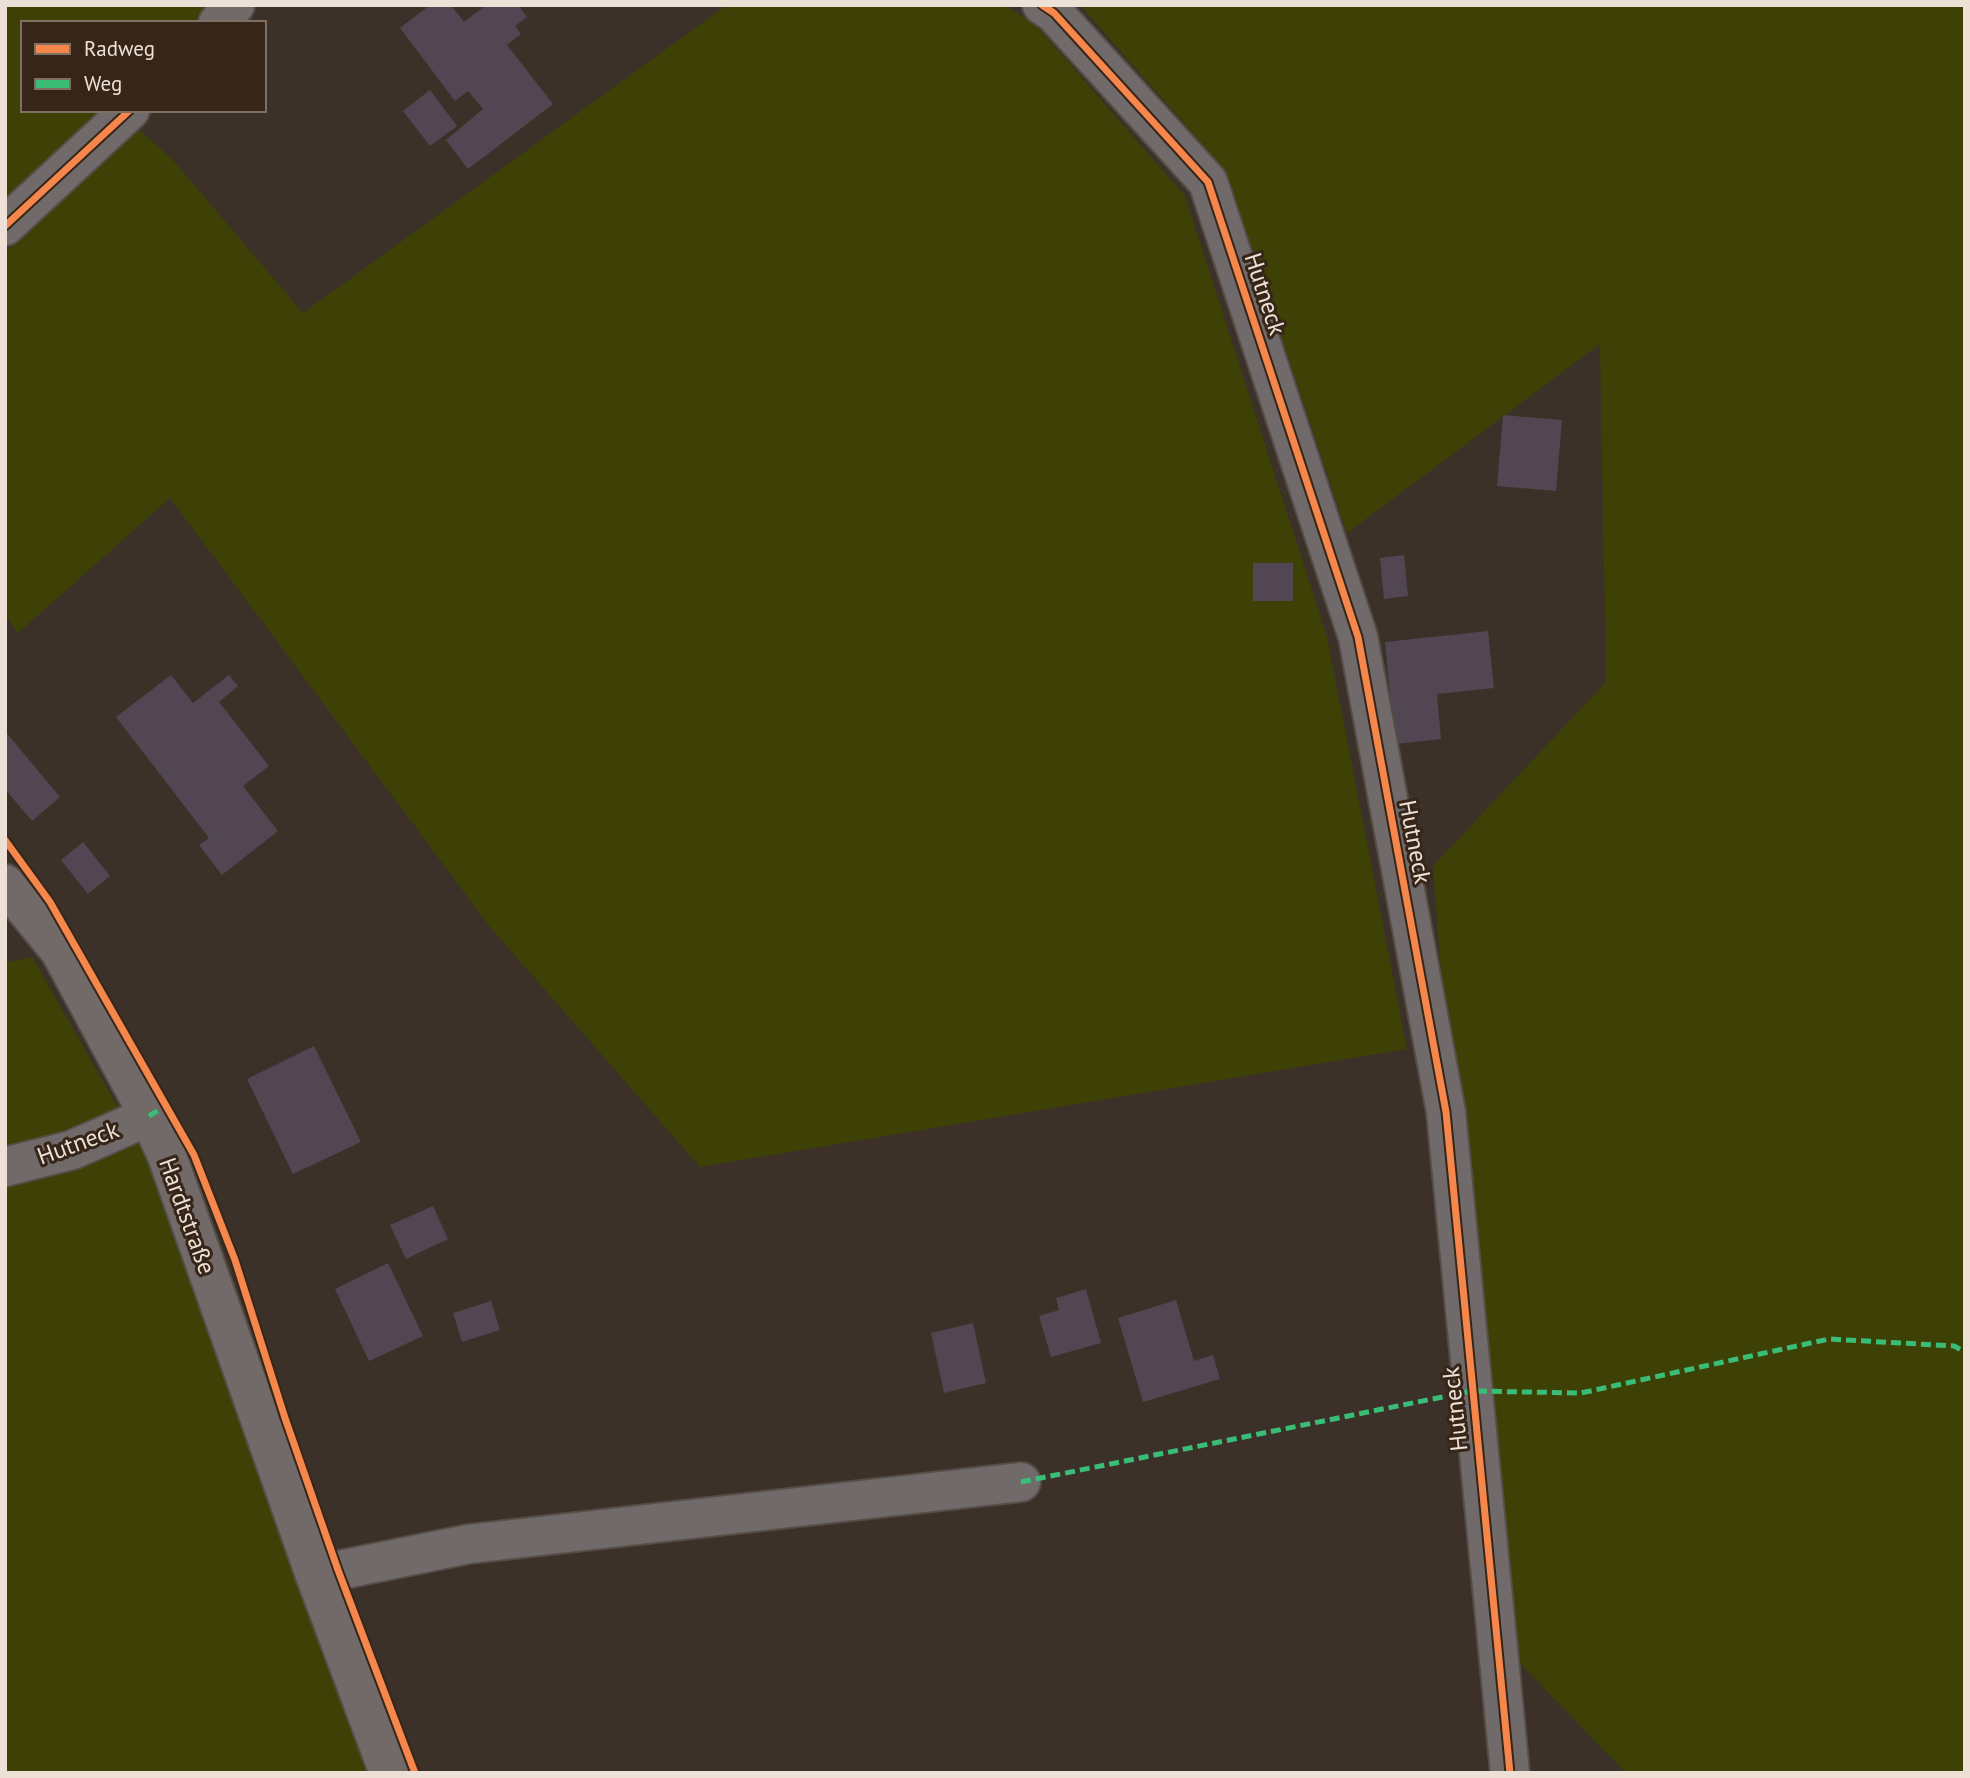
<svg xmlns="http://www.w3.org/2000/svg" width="1970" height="1778" viewBox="0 0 1970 1778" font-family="'PT Sans',sans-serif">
<rect width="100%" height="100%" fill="#3b3129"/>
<!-- green -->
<g fill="#3d4106">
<path d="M5 5H223L206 23H23V110H118L5 214Z"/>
<path d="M727 5H1003L1034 23 1185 196 1327 637 1407 1049 700 1167 490 927 170 498 18 633 5 614V253L138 129 172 159 303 313Z"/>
<path d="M1080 5H1965V1773H1626L1516 1659 1479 1239 1440 961 1433 866 1606 682 1600 344 1347 533 1226 171Z"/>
<path d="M32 957 144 1153 369 1773H5V963Z"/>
</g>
<!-- building -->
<g fill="#514651">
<path d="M430 5H451L464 22 486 5H518L527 17 515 26 521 34 507 45 553 104 468 169 446 140 483 109 468 91 455 101 400 28Z"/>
<path d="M430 90 457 126 430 146 403 111Z"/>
<path d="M1503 415 1562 420 1556 491 1497 486Z"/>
<path d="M1404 555 1408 596 1384 599 1380 558Z"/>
<rect x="1253" y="563" width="40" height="38"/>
<path d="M1488 631 1494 688 1437 694 1441 739 1395 744 1385 642Z"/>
<path d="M171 675 193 703 229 675 238 686 219 702 269 766 243 786 278 831 222 875 199 845 209 838 116 717Z"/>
<path d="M5 731 60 797 32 821 5 789Z"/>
<path d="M83 842 110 876 88 894 61 860Z"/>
<path d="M314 1046 361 1142 293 1174 247 1079Z"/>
<path d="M433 1206 448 1239 406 1259 390 1225Z"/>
<path d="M388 1263 423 1336 369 1361 335 1289Z"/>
<path d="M1086 1289 1101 1343 1051 1357 1039 1316 1059 1310 1056 1298Z"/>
<path d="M1176 1300 1194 1361 1213 1355 1220 1379 1143 1402 1118 1318Z"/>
<path d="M491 1301 500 1330 462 1342 453 1313Z"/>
<path d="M973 1323 986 1383 944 1393 931 1333Z"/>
</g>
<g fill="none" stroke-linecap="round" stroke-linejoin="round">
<!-- minor casing -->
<g stroke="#564d47" stroke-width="42">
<g id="minor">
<path d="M1042 5 1054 13 1208 182 1358 637 1446 1112 1510 1773"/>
<path d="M218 23 235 5"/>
<path d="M5 226 130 110"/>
<path d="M5 1167 72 1150 149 1116"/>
<path d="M315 1575 469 1544 1021 1482"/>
</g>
</g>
<!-- major casing -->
<g stroke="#564d47" stroke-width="42">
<path id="major" d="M5 884 60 951 149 1116 167 1156 315 1575 389 1773"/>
</g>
<!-- minor -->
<use href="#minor" stroke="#706a6a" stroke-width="38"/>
<!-- major -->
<use href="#major" stroke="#716a68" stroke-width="38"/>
<!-- quiet -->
<g stroke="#3abd76" stroke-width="5" stroke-dasharray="10 5" stroke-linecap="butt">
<path d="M149 1116 166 1106"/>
<path d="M1021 1482 1472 1391 1581 1393 1829 1339 1954 1346 1965 1352"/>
</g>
<!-- cycleway casing -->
<g stroke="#372618" stroke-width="11">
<g id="cycleway">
<path d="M1042 5 1054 13 1208 182 1358 637 1446 1112 1510 1773"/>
<path d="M5 226 130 110"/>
<path d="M5 840 50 902 194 1155 235 1260 285 1418 338 1570 415 1773"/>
</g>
</g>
<!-- cycleway -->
<use href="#cycleway" stroke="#f5874c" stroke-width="7"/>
</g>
<g text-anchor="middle" stroke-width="6" stroke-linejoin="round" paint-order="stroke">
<!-- street labels -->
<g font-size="24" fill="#ece0d7" stroke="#372618">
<text transform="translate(1265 294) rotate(72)" y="8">Hutneck</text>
<text transform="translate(1415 842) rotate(79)" y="8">Hutneck</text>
<text transform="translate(78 1143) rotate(-20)" y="8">Hutneck</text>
<text transform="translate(187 1216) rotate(70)" y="8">Hardtstraße</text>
<text transform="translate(1455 1409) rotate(-96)" y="8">Hutneck</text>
</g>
</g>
<!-- border -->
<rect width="1970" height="1778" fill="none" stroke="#ece0d7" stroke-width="14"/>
<!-- legend -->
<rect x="21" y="21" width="245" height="91" fill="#372618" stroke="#7f7064" stroke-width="2"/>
<rect x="35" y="44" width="35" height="10" fill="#f5874c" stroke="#7f7064" stroke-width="2"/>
<text x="84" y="56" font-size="21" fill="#ece0d7">Radweg</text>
<rect x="35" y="79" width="35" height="10" fill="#3abd76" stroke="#7f7064" stroke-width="2"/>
<text x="84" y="91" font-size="21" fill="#ece0d7">Weg</text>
</svg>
